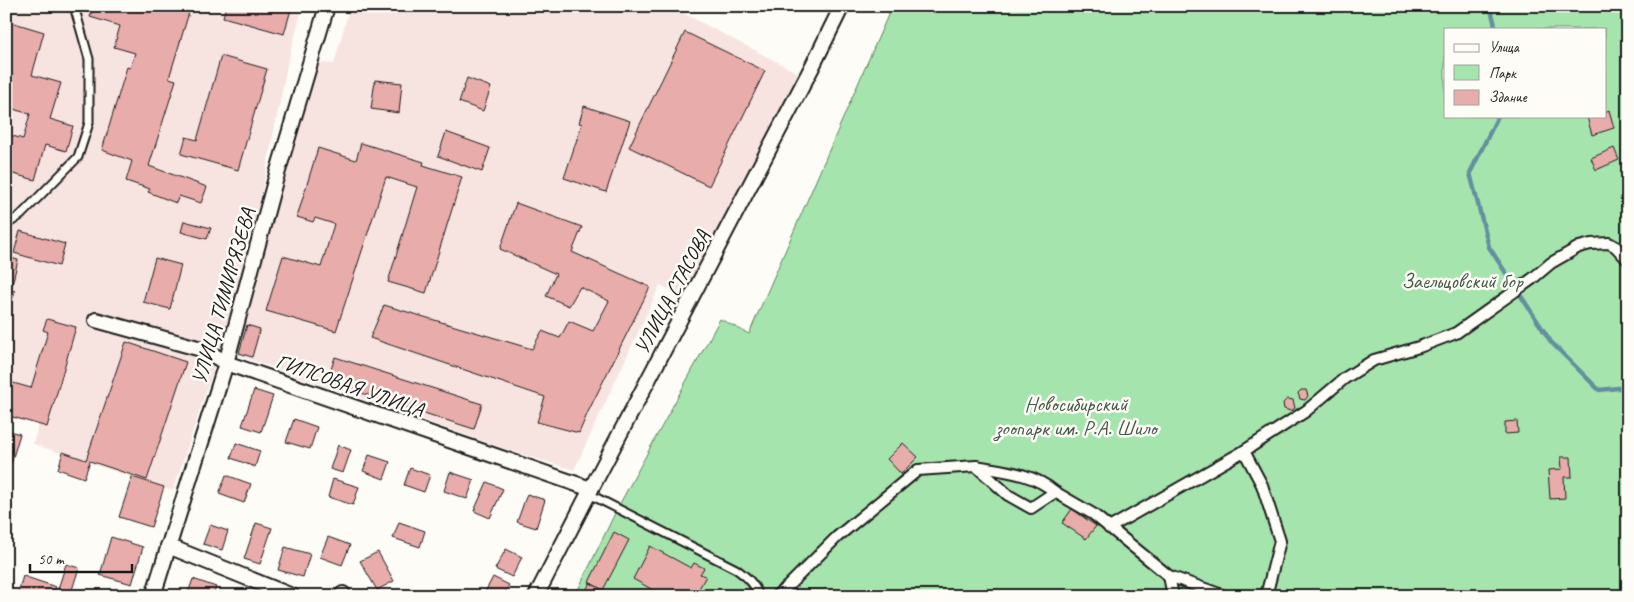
<svg xmlns="http://www.w3.org/2000/svg" width="1634" height="602" viewBox="0 0 1634 602" font-family="Caveat,sans-serif">
<rect width="100%" height="100%" fill="#fdfcf7"/>
<filter id="ink" filterUnits="userSpaceOnUse"><feTurbulence type="fractalNoise" baseFrequency=".02" numOctaves="2"/><feDisplacementMap in="SourceGraphic" scale="10" xChannelSelector="R" yChannelSelector="G"/><feConvolveMatrix kernelMatrix="1 2 1 2 8 2 1 2 1" color-interpolation-filters="sRGB"/></filter>
<g filter="url(#ink)">
<!-- built -->
<g fill="#f7e4e0">
<path d="M6 6H303L288 61 247 267 173 491 33 444 38 425 6 416Z"/>
<path d="M350 6H685L683 13 800 74 686 297 660 285 574 470 511 451 237 355 280 187 307 92 320 63 334 64Z"/>
</g>
<!-- green -->
<path fill="#a5e5ad" stroke="#608064" fill-rule="evenodd" d="M892 6H1628V596H575L617 509 720 319 749 334ZM1445 29H1605V116H1445Z"/>
<g fill="none" stroke-linecap="round" stroke-linejoin="round">
<!-- stream -->
<g stroke="#648f9f" stroke-width="4.5">
<path d="M1490 6 1496 29"/>
<path d="M1498 116 1470 173 1489 247 1551 342 1599 390 1628 387"/>
</g>
</g>
<!-- building -->
<g fill="#e8acaa" stroke="#1c1c1c">
<path d="M94 6H191L169 78 176 80 149 166 207 187 201 203 179 196 176 203 148 192 150 189 126 181 132 161 102 150 127 67 130 68 135 53 114 47 120 26 90 17Z"/>
<path d="M226 6H292L284 34 223 17Z"/>
<path d="M11 22 44 32 32 75 61 83 50 119 73 126 66 151 45 145 35 180 10 173 6 186V134L23 139 30 114 6 107V39Z"/>
<path d="M685 32 765 71 709 186 629 147Z"/>
<path d="M221 56 267 69 238 170 181 154 186 137 197 140Z"/>
<path d="M467 78 491 87 483 111 459 102Z"/>
<path d="M375 80 402 83 399 113 371 109Z"/>
<path d="M584 106 630 121 606 192 564 178 582 124 579 123Z"/>
<path d="M1609 110 1614 128 1592 135 1587 117 1605 116V112Z"/>
<path d="M446 132 490 148 482 172 438 156Z"/>
<path d="M361 143 424 162 423 165 462 177 426 293 388 282 417 187 386 177 336 331 266 311 283 256 321 267 334 224 315 218 313 222 297 217 318 148 356 160Z"/>
<path d="M1614 148 1619 160 1596 170 1591 158Z"/>
<path d="M516 203 582 227 572 252 650 287 588 412 579 433 537 422 545 397 370 338 384 305 532 349 542 331 560 338 569 321 593 331 609 301 580 287 569 306 546 296 556 274 500 249Z"/>
<path d="M184 221 211 228 207 239 181 232Z"/>
<path d="M20 231 65 244 59 266 14 253Z"/>
<path d="M6 257 18 260 12 285 6 284Z"/>
<path d="M155 258 181 265 170 309 143 302Z"/>
<path d="M6 289 15 291 6 321Z"/>
<path d="M47 319 76 327 47 427 6 415V381L31 388 48 332 43 330Z"/>
<path d="M247 325 260 329 252 357 239 353Z"/>
<path d="M126 342 186 362 147 480 90 461 84 478 58 469 63 452 86 460Z"/>
<path d="M335 357 482 404 474 429 327 382Z"/>
<path d="M254 390 273 396 261 432 242 426Z"/>
<path d="M1301 390H1306L1308 396 1305 400 1300 399 1298 393Z"/>
<path d="M1287 399 1293 400 1295 408 1291 411 1284 409 1283 403Z"/>
<path d="M294 419 317 427 310 449 286 442Z"/>
<path d="M1517 421 1518 433 1505 434V422Z"/>
<path d="M6 430 20 434 11 464 6 463Z"/>
<path d="M236 443 260 451 255 467 231 458Z"/>
<path d="M903 443 918 457 901 474 887 459Z"/>
<path d="M338 445 351 450 343 473 330 469Z"/>
<path d="M369 455 390 462 384 479 363 471Z"/>
<path d="M1561 457H1571L1572 477H1564L1565 498 1550 499 1548 470 1562 469Z"/>
<path d="M410 468 430 475 424 492 404 485Z"/>
<path d="M450 472 474 480 467 499 444 491Z"/>
<path d="M226 475 251 484 244 503 219 494Z"/>
<path d="M132 477 164 487 151 527 119 517Z"/>
<path d="M333 479 359 487 353 505 328 497Z"/>
<path d="M487 482 503 489 490 518 474 511Z"/>
<path d="M527 494 545 500 536 528 517 522Z"/>
<path d="M1072 509 1096 526 1086 539 1062 523Z"/>
<path d="M399 522 425 531 420 547 393 538Z"/>
<path d="M256 523 272 528 260 564 244 559Z"/>
<path d="M210 525 228 531 222 550 203 544Z"/>
<path d="M614 532 629 540 603 590 589 582Z"/>
<path d="M111 537 143 547 132 584 100 575Z"/>
<path d="M328 537 350 545 342 565 320 557Z"/>
<path d="M650 546 691 568 694 563 704 568 700 574 706 576 695 596H664L633 579Z"/>
<path d="M285 547 310 554 303 577 278 570Z"/>
<path d="M506 549 522 557 512 577 495 569Z"/>
<path d="M378 552 394 581 377 590 360 561Z"/>
<path d="M66 564 79 568 71 593 58 589Z"/>
<path d="M23 576 56 587 53 596H17Z"/>
<path d="M493 577 509 585 503 596H483Z"/>
<path d="M193 579 216 587 213 596H187Z"/>
<path d="M590 583 614 596H583Z"/>
</g>
<g fill="none" stroke-linecap="round" stroke-linejoin="round">
<!-- service casing -->
<g stroke="#1c1c1c" stroke-width="11">
<g id="service">
<path d="M6 225 21 215 78 157 89 123V59L74 6"/>
<path d="M589 494 736 569C747 577 755 584 759 596"/>
</g>
</g>
<!-- pedestrian casing -->
<g stroke="#1c1c1c" stroke-width="14">
<g id="pedestrian">
<path d="M1244 451 1262 485 1280 541 1266 596"/>
<path d="M1055 492 1093 514 1169 576 1173 596"/>
<path d="M1109 528 1244 451 1306 411 1345 378 1374 360 1419 347 1456 333 1532 279 1551 263 1579 247 1591 244 1609 243 1616 247 1628 260"/>
<path d="M1169 576 1225 596"/>
<path d="M776 596 787 587 837 537 918 470 976 466 1008 495 1031 508 1055 492C1033 473 1004 471 976 466"/>
</g>
</g>
<!-- minor casing -->
<g stroke="#1c1c1c" stroke-width="18">
<g id="minor">
<path d="M96 320 205 350 226 363 591 489"/>
<path d="M168 546 292 596"/>
<path d="M153 596 226 363 275 181 327 6"/>
<path d="M342 596 343 594"/>
<path d="M536 596 591 489 812 67 842 6"/>
</g>
</g>
<!-- service -->
<use href="#service" stroke="#fdfcf7" stroke-width="7"/>
<!-- pedestrian -->
<use href="#pedestrian" stroke="#fdfcf7" stroke-width="10"/>
<!-- minor -->
<use href="#minor" stroke="#fdfcf7" stroke-width="14"/>
</g>
</g>
<g text-anchor="middle" stroke-width="5" stroke-linejoin="round" paint-order="stroke">
<!-- park labels -->
<g font-size="21" fill="#455848" stroke="#fdfcf7">
<text x="1462" y="288">Заельцовский бор</text>
<text x="1076" y="411">Новосибирский<tspan x="1076" dy="24">зоопарк им. Р.А. Шило</tspan></text>
</g>
<!-- street labels -->
<g font-size="21" fill="#1c1c1c" stroke="#fdfcf7">
<text transform="translate(672 292) rotate(-62)" y="7">УЛИЦА СТАСОВА</text>
<text transform="translate(223 296) rotate(-74)" y="7">УЛИЦА ТИМИРЯЗЕВА</text>
<text transform="translate(350 385) rotate(19)" y="7">ГИПСОВАЯ УЛИЦА</text>
</g>
</g>
<!-- margin -->
<rect width="1634" height="602" fill="none" stroke="#fdfcf7" stroke-width="25"/>
<rect x="12" y="12" width="1609" height="577" fill="none" stroke="#1c1c1c" stroke-width="2" filter="url(#ink)"/>
<!-- legend -->
<rect x="1444" y="28" width="162" height="90" fill="#fdfcf7" stroke="#a3a29f"/>
<rect x="1454" y="44" width="25" height="8" fill="#fdfcf7" stroke="#a3a29f"/>
<text x="1489" y="52" font-size="15" fill="#1c1c1c">Улица</text>
<rect x="1454" y="65" width="25" height="15" fill="#a5e5ad" stroke="#a3a29f"/>
<text x="1489" y="78" font-size="15" fill="#1c1c1c">Парк</text>
<rect x="1454" y="90" width="25" height="15" fill="#e8acaa" stroke="#a3a29f"/>
<text x="1489" y="102" font-size="15" fill="#1c1c1c">Здание</text>
<!-- scale -->
<path d="M30 564v8h102v-8" fill="none" stroke="#1c1c1c" stroke-width="2.5"/>
<text x="38" y="564" font-size="15" fill="#1c1c1c" stroke="#fdfcf7" stroke-width="4" paint-order="stroke">50 m</text>
</svg>
